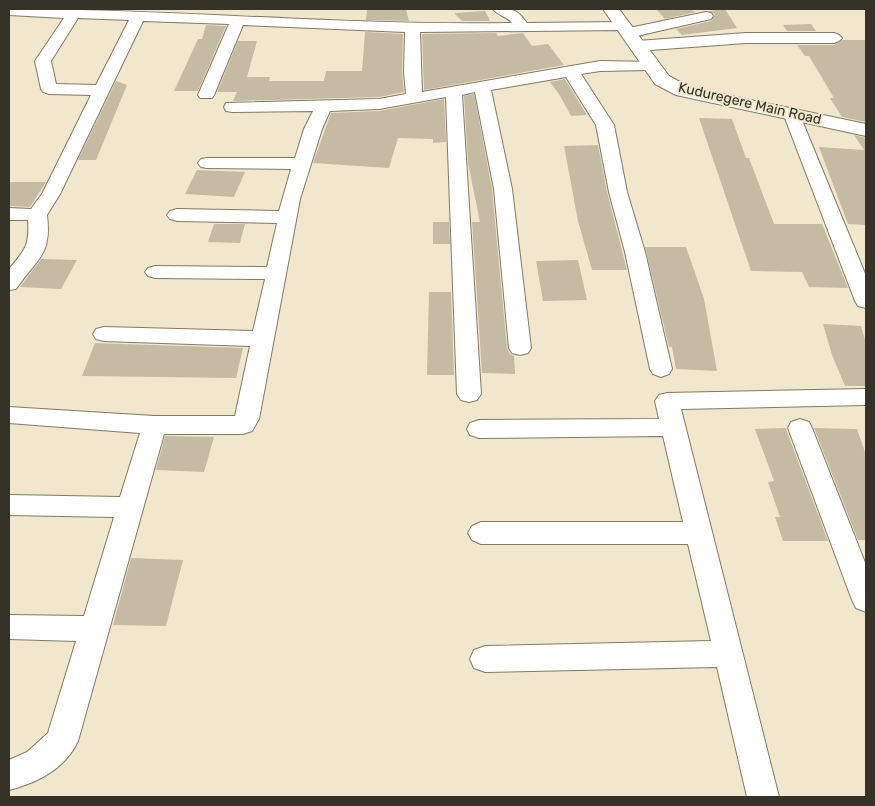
<svg xmlns="http://www.w3.org/2000/svg" width="875" height="806" viewBox="0 0 875 806" font-family="Rubik,sans-serif">
<rect width="100%" height="100%" fill="#f0e7cc"/>
<!-- building -->
<g fill="#c4bba2">
<path d="M367 9H406L409 21 366 20Z"/>
<path d="M656 9H689L696 12 665 19Z"/>
<path d="M725 9 737 28 682 35 676 29 711 21 715 15 709 11Z"/>
<path d="M485 11 490 21H462L454 13Z"/>
<path d="M811 24 816 31H787L783 25Z"/>
<path d="M206 25 226 26 198 91H174L198 39H202Z"/>
<path d="M365 32 403 34 402 72 404 92 379 97 233 101 237 92H217L238 41H257L247 77H270L269 81H324L326 71H362Z"/>
<path d="M496 33 498 36 523 33 532 46 548 44 564 65 424 90 422 34Z"/>
<path d="M842 40H866V122L842 117 830 98H834L809 56H805L797 45H834Z"/>
<path d="M565 79 587 115 571 116 559 94 550 82Z"/>
<path d="M116 81 127 85 96 160H78Z"/>
<path d="M474 94 492 189 507 348 510 354 514 356 515 374 482 373 472 222H480L468 163 464 96Z"/>
<path d="M444 99 446 142 433 143V139L398 138 389 168 313 163 331 113 379 111Z"/>
<path d="M699 118 732 119 746 158H749L774 224H822L848 288 809 287 802 272 751 271Z"/>
<path d="M854 135 866 138V225L848 224 819 147 864 150Z"/>
<path d="M598 145 607 192 627 270H592L578 221 564 146Z"/>
<path d="M197 170 245 172 234 197 185 194Z"/>
<path d="M9 182H46L30 207 9 206Z"/>
<path d="M433 222H449L450 244H433Z"/>
<path d="M214 224H245L240 243 208 242Z"/>
<path d="M645 247H686L704 299 717 371 676 369 672 347H669Z"/>
<path d="M41 259 77 260 61 289 20 287Z"/>
<path d="M578 260 587 300 543 301 536 261Z"/>
<path d="M429 292H451L454 375H427Z"/>
<path d="M823 324 861 326 866 343V386H845L832 355Z"/>
<path d="M95 343 122 344 243 348 236 378 82 376Z"/>
<path d="M786 428V429L828 541H783L775 517H780L768 482 774 481 755 429Z"/>
<path d="M814 428 857 429 866 455V540H858Z"/>
<path d="M165 436 214 437 204 472 156 470Z"/>
<path d="M131 558 183 560 166 626 113 625Z"/>
</g>
<g fill="none" stroke-linecap="round" stroke-linejoin="round">
<!-- street casing -->
<g stroke="#837a63" stroke-width="2">
<g id="street">
<path d="M9 9C175 9 344 26 512 23 507 16 498 16 493 9 511 8 516 8 527 23L623 22 628 23 630 26 629 28 706 12 711 13 713 16 711 19 628 38 623 36 620 33 622 30 420 32 422 92 600 61 656 62 658 65 656 68 650 70 600 71 581 74 614 125 627 192 645 252 672 369 669 374 661 377 653 374 650 369 625 252 609 192 596 125 566 77 491 90 512 189 531 348 528 353 520 355 512 353 509 348 494 189 475 92 462 95 481 394 477 400 469 402 461 400 457 394 446 97 379 109 330 111 322 129 300 199 259 419 252 431 243 434H164L78 741C65 769 37 783 9 790V760L27 752 48 733 76 641 9 639V615L84 616 114 517 9 515V495L120 497 140 433 9 423V407L154 416H235L250 346 104 341 96 339 93 334 96 329 104 327 253 331 265 279 155 278 148 276 145 272 148 268 155 266 267 267 277 223 177 221 170 219 167 215 170 211 177 209 279 211 291 169 207 168 201 167 198 163 201 159 207 158H295L304 129 313 111 232 112 226 111 224 107 226 103 379 99 406 94 404 72 405 32 243 25 214 95 212 98H200L198 95 229 24 143 21 60 194 47 215C52 256 37 258 16 289L9 290V269C24 251 30 246 28 220H9V208L31 209 42 194 91 95 49 94 43 92 41 89 35 61 64 18 9 15ZM78 18 129 20 96 85 56 84 51 61Z"/>
<path d="M746 33H834L839 35 842 38 839 41 834 43H746L637 51 632 49 629 46 632 43 637 41Z"/>
<path d="M791 108 797 109 799 113 866 276V308L858 306 855 301 783 113 785 109Z"/>
<path d="M866 389V405L681 409 779 797H747L717 667 485 672 474 668 470 659 474 650 485 646 711 641 688 544H481L472 540 468 533 472 526 481 522H683L663 436 479 438 470 435 467 429 470 423 479 420 659 419 655 401 659 395 667 393Z"/>
<path d="M800 419 809 422 812 428 866 565V612L856 608 852 600 788 428 791 422Z"/>
</g>
</g>
<!-- secondary casing -->
<g stroke="#837a63" stroke-width="2">
<path id="secondary" d="M603 9H619L669 76 689 87 866 124V136L676 95 655 84Z"/>
</g>
<!-- street -->
<use href="#street" fill="#fff" fill-rule="evenodd"/>
<!-- secondary -->
<use href="#secondary" fill="#fff" fill-rule="evenodd"/>
</g>
<g text-anchor="middle" stroke-width="4" stroke-linejoin="round" paint-order="stroke">
<!-- far-street labels -->
<g font-size="14" fill="#353227" stroke="#f0e7cc">
<text transform="translate(750 103) rotate(13)" y="5">Kuduregere Main Road</text>
</g>
</g>
<!-- border -->
<rect width="875" height="806" fill="none" stroke="#353227" stroke-width="20"/>
</svg>
